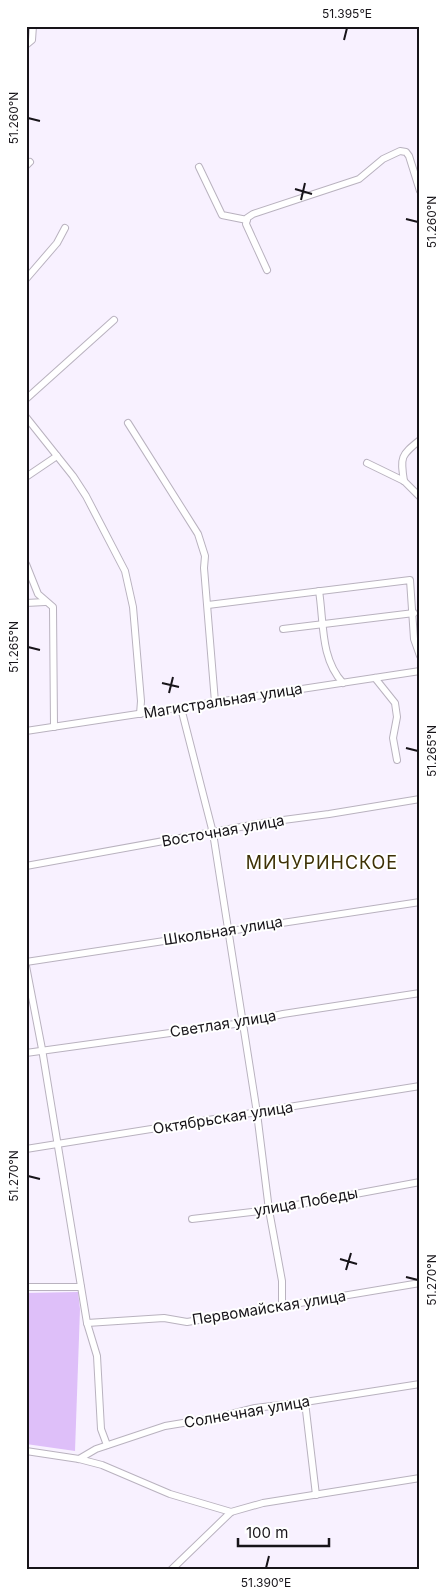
<svg xmlns="http://www.w3.org/2000/svg" width="446" height="1596" viewBox="0 0 446 1596" font-family="Inter,sans-serif">
<rect width="100%" height="100%" fill="#f8f1ff"/>
<!-- green -->
<path fill="#debff9" d="M78 1292 80 1309 75 1451 26 1444V1293Z"/>
<g fill="none" stroke-linecap="round" stroke-linejoin="round">
<!-- minor casing -->
<g stroke="#b9b2bf" stroke-width="8">
<g id="minor">
<path d="M26 45 32 40 33 26"/>
<path d="M26 166 30 162"/>
<path d="M199 167 222 215 247 220"/>
<path d="M267 270 246 224 247 218 253 214 359 179 383 159 400 151 406 152 409 156 420 191"/>
<path d="M26 279 57 243 65 228"/>
<path d="M26 399 114 320"/>
<path d="M26 417 73 476 86 496 125 571 133 607 141 701 140 714"/>
<path d="M128 423 198 534 205 556 204 568 215 702"/>
<path d="M367 463 404 481 420 497"/>
<path d="M26 477 57 456"/>
<path d="M404 481C400 457 401 455 420 440"/>
<path d="M26 564 38 594 53 607 54 727"/>
<path d="M319 591C324 622 320 658 343 683"/>
<path d="M26 603 45 602"/>
<path d="M208 605 410 580 414 639 420 656"/>
<path d="M283 629 414 613"/>
<path d="M375 678 395 703 397 717 393 738 397 760"/>
<path d="M181 708 213 833 257 1113 269 1210 282 1281V1305"/>
<path d="M26 731 420 671"/>
<path d="M26 866 268 822 329 814 420 799"/>
<path d="M26 962 420 902"/>
<path d="M26 966 42 1049 87 1323 97 1356 101 1429 107 1445"/>
<path d="M26 1053 242 1023 283 1014 420 993"/>
<path d="M26 1149 420 1086"/>
<path d="M192 1219 269 1210 420 1182"/>
<path d="M26 1287H81"/>
<path d="M87 1323 164 1318 187 1322 420 1283"/>
<path d="M305 1402 316 1495"/>
<path d="M26 1451 79 1459 102 1465 170 1494 231 1512"/>
<path d="M79 1459 96 1449 165 1426 219 1417 255 1408 305 1402 420 1384"/>
<path d="M171 1570 231 1512 263 1503 420 1478"/>
</g>
</g>
<!-- minor -->
<use href="#minor" stroke="#fff" stroke-width="6"/>
</g>
<!-- ticks -->
<path fill="none" stroke="#171419" stroke-width="2" d="M344 40 347 28M28 118 40 121M295 189 312 194M301 200 305 183M406 219 418 222M28 647 40 650M162 683 179 687M169 693 173 677M406 748 418 751M28 1176 40 1179M340 1259 357 1264M346 1270 351 1253M406 1277 418 1280M266 1568 269 1556"/>
<g text-anchor="middle" stroke-width="4" stroke-linejoin="round" paint-order="stroke">
<!-- street labels -->
<g font-size="15" fill="#171419" stroke="#fff">
<text transform="translate(223 701) rotate(-9)" y="5">Магистральная улица</text>
<text transform="translate(223 831) rotate(-10)" y="5">Восточная улица</text>
<text transform="translate(223 931) rotate(-9)" y="5">Школьная улица</text>
<text transform="translate(223 1024) rotate(-9)" y="5">Светлая улица</text>
<text transform="translate(223 1118) rotate(-9)" y="5">Октябрьская улица</text>
<text transform="translate(306 1202) rotate(-10)" y="5">улица Победы</text>
<text transform="translate(269 1308) rotate(-9)" y="5">Первомайская улица</text>
<text transform="translate(247 1412) rotate(-10)" y="5">Солнечная улица</text>
</g>
<!-- quarter labels -->
<g font-size="18" letter-spacing="1" fill="#3e3106" stroke="#fff">
<text x="322" y="869">МИЧУРИНСКОЕ</text>
</g>
</g>
<!-- border -->
<rect width="446" height="1596" fill="none" stroke="#ffffff" stroke-width="55"/>
<!-- scale -->
<path d="M238 1538v8h91v-8" fill="none" stroke="#171419" stroke-width="2.5"/>
<text x="246" y="1538" font-size="15" fill="#171419" stroke="#ffffff" stroke-width="4" paint-order="stroke">100 m</text>
<rect x="28" y="28" width="390" height="1540" fill="none" stroke="#171419" stroke-width="2"/>
<g font-size="12" text-anchor="middle" fill="#171419">
<text x="347" y="18">51.395°E</text>
<text transform="translate(14 118) rotate(-90)" y="4">51.260°N</text>
<text transform="translate(432 222) rotate(-90)" y="4">51.260°N</text>
<text transform="translate(14 647) rotate(-90)" y="4">51.265°N</text>
<text transform="translate(432 751) rotate(-90)" y="4">51.265°N</text>
<text transform="translate(14 1176) rotate(-90)" y="4">51.270°N</text>
<text transform="translate(432 1280) rotate(-90)" y="4">51.270°N</text>
<text x="266" y="1587">51.390°E</text>
</g>
</svg>
